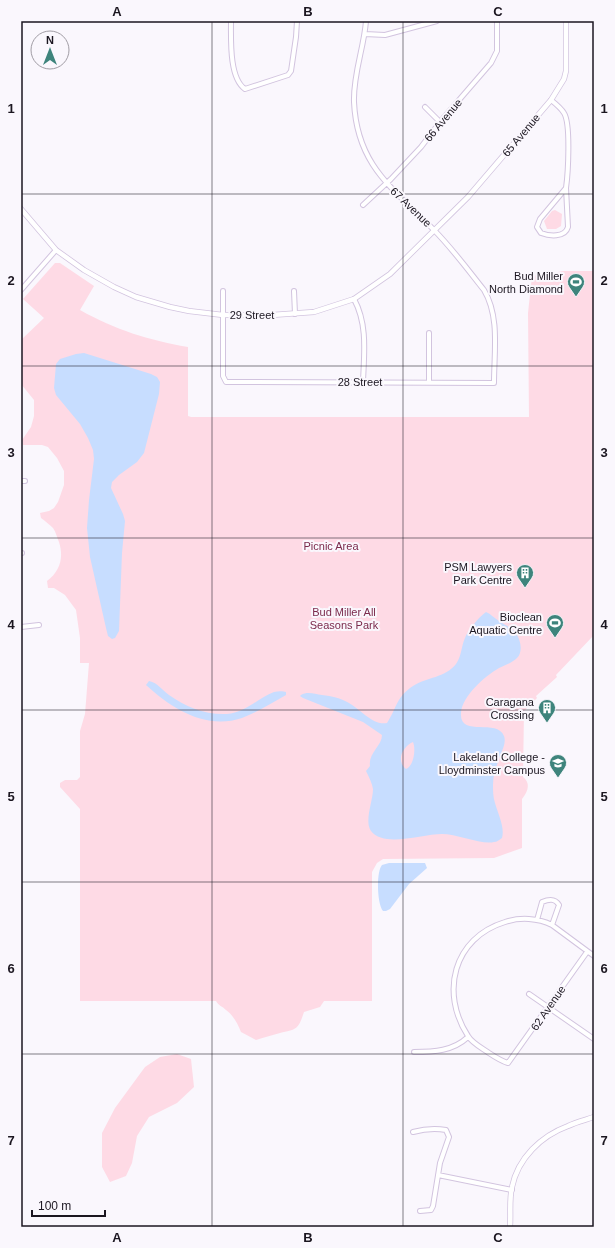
<svg xmlns="http://www.w3.org/2000/svg" width="615" height="1248" font-family="Helvetica,sans-serif">
	<style>
		.green { fill: #fedae5 }
		.water { fill: #c7ddff; fill-rule: evenodd }
		.lines { fill: none; stroke-linecap: round; stroke-linejoin: round }
		.minor-casing { stroke: #d2c4df; stroke-width: 6 }
		.tertiary-casing { stroke: #d2c4df; stroke-width: 6 }
		.minor { stroke: #fff; stroke-width: 4 }
		.tertiary { stroke: #fff; stroke-width: 4.5 }
		.grid { fill: none; stroke: #1b1620; stroke-width: 1; stroke-opacity: 0.55 }
		.labels { text-anchor: middle; stroke-width: 4; stroke-linejoin: round; paint-order: stroke }
		.street-label { font-size: 11px; fill: #1b1620; stroke: #faf7fd }
		.poi-label { font-size: 11px; fill: #1b1620; stroke: #faf7fd; text-anchor: end }
		.park-label { font-size: 11px; fill: #7b2a4c; stroke: #faf7fd }
		.neatline { fill: none; stroke: #1b1620; stroke-width: 1.5 }
		.grid-label { font-size: 13px; text-anchor: middle; font-weight: bold; fill: #1b1620 }
	</style>
	<rect width="100%" height="100%" fill="#faf7fd"/>
	<path class="green" d="M555,210L562,214L561,226L556,229H547L544,221L552,211Z
		M55,263H60L94,286L80,310C116,330 148,340 188,347V416L191,417H529L528,313L532,276L564,271H594V635L556,675L557,677L536,696L537,698L524,711L523,777C531,783 528,792 522,799V848L494,858L383,859L377,863L372,872V1001H324L320,1007L304,1012C298,1030 297,1029 280,1033C272,1035 263,1038 256,1040L241,1032C238,1024 233,1015 226,1010C222,1006 219,1006 216,1001H80V809L60,787V783L65,780H77L80,777V731L85,714L89,663H80V638L76,610L65,595L54,588H48L47,581C60,571 64,558 59,542C57,538 56,532 53,528C49,524 45,521 41,518L40,513L49,511L54,508L58,502L64,485V471L57,458L48,447L42,445H23L22,440L31,427L34,416V400L21,384V340L44,318L23,299Z
		M177,1054L191,1059L194,1087L177,1103L149,1117L137,1136L132,1163L126,1176L110,1182L102,1167V1133L115,1108L145,1067L160,1057Z"/>
	<path class="water" d="M84,353L151,374L157,377L160,382L159,394L144,453L137,462L119,475L112,482L111,488L123,514L125,521L122,553L119,631L115,638L112,639L108,636L106,628L90,557L87,528L89,500L94,459L93,450L88,438L80,424L56,395L54,388L56,364L60,359L76,354Z
		M486,612C491,614 494,618 499,621C503,624 509,626 514,631C520,637 524,651 517,658C512,663 505,665 499,668C485,676 462,696 461,713C459,738 497,718 504,736C507,744 500,754 498,762C495,769 493,777 493,785C493,791 493,797 495,803C498,814 505,827 502,838C499,840 497,842 494,842C482,845 457,834 442,834C422,834 384,848 371,831C364,821 373,801 373,789C372,783 369,777 366,771L370,766C368,753 382,746 382,735L363,722L303,698L300,696L301,695C307,691 315,694 322,695C332,696 340,698 349,703C360,709 373,726 387,723C397,708 396,697 413,686C427,677 445,678 456,664C462,655 461,647 465,638C468,630 479,617 486,612ZM413,742C416,749 414,766 406,769C396,761 402,747 413,742Z
		M149,681C158,683 162,690 169,695C186,707 205,715 227,714C245,713 258,698 274,692C278,691 283,691 286,692V695C272,703 257,712 242,718C206,730 172,709 146,685Z
		M389,863H425L427,868L409,884L390,909L386,911H383C377,904 376,872 382,865Z"/>
	<g class="lines">
		<defs>
			<path id="minor" d="M231,21C231,39 229,78 245,89L288,75L291,71L296,37L297,21
				M365,34L385,35L437,21
				M551,100C556,104 561,108 564,113C571,124 568,174 566,188
				M425,107L440,122
				M566,188L568,227C565,238 549,236 541,233L537,227L540,219Z
				M363,205L391,179L421,147L440,122L491,63L497,51V21
				M21,290L56,250
				M223,291V376L226,382L494,383C494,352 500,317 484,290C468,270 452,248 433,229C393,188 357,166 354,102C353,74 364,48 366,21
				M294,291L295,314
				M354,299C368,325 364,354 363,382
				M429,382V333
				M21,481H25
				M21,553H22
				M21,627L39,625
				M537,920L542,902C549,899 555,898 559,905L552,925
				M587,952L508,1063C501,1061 495,1057 489,1053C482,1048 472,1043 468,1036C440,993 453,938 505,922C520,917 538,918 552,925L594,956
				M529,994L594,1039
				M414,1052C434,1052 453,1051 468,1037
				M413,1132C424,1129 435,1128 446,1130L449,1137L440,1163L433,1206L431,1210L420,1211
				M438,1175L512,1190"/>
			<path id="tertiary" d="M21,209L56,250L84,270L114,287L136,297L170,307L189,311L223,315H272L314,312L354,299L390,274L468,197L551,100L564,79L566,71V21
				M510,1227C511,1214 509,1200 512,1187C518,1158 541,1136 568,1126C576,1122 585,1120 594,1117"/>
		</defs>
		<use href="#minor" class="minor-casing"/>
		<use href="#tertiary" class="tertiary-casing"/>
		<use href="#minor" class="minor"/>
		<use href="#tertiary" class="tertiary"/>
	</g>
	<path class="grid" d="M212,21V1227M403,21V1227M21,194H594M21,366H594M21,538H594M21,710H594M21,882H594M21,1054H594"/>
	<defs>
		<symbol id="stadium-pin" viewBox="-11 -11 22 30"><path d="M0 17L-7.5 6A9.5 9.5 0 1 1 7.5 6Z" fill="#3e847c" stroke="#faf7fd"/><path d="M0-5a6.5 5 0 1 0 0 10a6.5 5 0 1 0 0-10ZM-3.5-1.8h7v3.6h-7Z" fill="#fff"/></symbol>
		<symbol id="building-pin" viewBox="-11 -11 22 30"><path d="M0 17L-7.5 6A9.5 9.5 0 1 1 7.5 6Z" fill="#3e847c" stroke="#faf7fd"/><path d="M-4-6H4V6H1V3H-1V6H-4ZM-2.5-4.3h1.7v1.8h-1.7ZM.8-4.3h1.7v1.8H.8ZM-2.5-1h1.7V.8h-1.7ZM.8-1h1.7V.8H.8Z" fill="#fff"/></symbol>
		<symbol id="university-pin" viewBox="-11 -11 22 30"><path d="M0 17L-7.5 6A9.5 9.5 0 1 1 7.5 6Z" fill="#3e847c" stroke="#faf7fd"/><path d="M0-5L7-2L0 1L-7-2ZM-4 1L0 2.5L4 1V4Q0 6-4 4Z" fill="#fff"/></symbol>
	</defs>
	<g fill-rule="evenodd">
		<use href="#stadium-pin" x="566" y="272" width="20" height="27"/>
		<use href="#building-pin" x="515" y="563" width="20" height="27"/>
		<use href="#stadium-pin" x="545" y="613" width="20" height="27"/>
		<use href="#building-pin" x="537" y="698" width="20" height="27"/>
		<use href="#university-pin" x="548" y="753" width="20" height="27"/>
	</g>
	<g class="labels">
		<g class="street-label">
			<text transform="translate(443 120) rotate(-50)" y="4">66 Avenue</text>
			<text transform="translate(521 135) rotate(-50)" y="4">65 Avenue</text>
			<text transform="translate(411 207) rotate(44)" y="4">67 Avenue</text>
			<text x="252" y="319">29 Street</text>
			<text x="360" y="386">28 Street</text>
			<text transform="translate(548 1008) rotate(-55)" y="4">62 Avenue</text>
		</g>
		<g class="poi-label">
			<text x="563" y="280">Bud Miller<tspan x="563" dy="13">North Diamond</tspan></text>
			<text x="512" y="571">PSM Lawyers<tspan x="512" dy="13">Park Centre</tspan></text>
			<text x="542" y="621">Bioclean<tspan x="542" dy="13">Aquatic Centre</tspan></text>
			<text x="534" y="706">Caragana<tspan x="534" dy="13">Crossing</tspan></text>
			<text x="545" y="761">Lakeland College -<tspan x="545" dy="13">Lloydminster Campus</tspan></text>
		</g>
		<g class="park-label">
			<text x="331" y="550">Picnic Area</text>
			<text x="344" y="616">Bud Miller All<tspan x="344" dy="13">Seasons Park</tspan></text>
		</g>
	</g>
	<rect width="615" height="1248" fill="none" stroke="#faf7fd" stroke-width="44"/>
	<g transform="translate(50 50)"><circle r="19" fill="#faf7fd" stroke="#a19da5"/>
	<path d="M0-3L7 15L0 10L-7 15Z" fill="#3e847c"/>
	<text y="-6" font-size="11" font-weight="bold" text-anchor="middle" fill="#1b1620">N</text>
	</g>
	<path d="M32 1210v6h73v-6" fill="none" stroke="#1b1620" stroke-width="2"/>
	<text x="38" y="1210" font-size="12" fill="#1b1620" stroke="#faf7fd" stroke-width="3" paint-order="stroke">100 m</text>
	<rect x="22" y="22" width="571" height="1204" class="neatline"/>
	<g class="grid-label">
		<text x="117" y="16">A</text>
		<text x="308" y="16">B</text>
		<text x="498" y="16">C</text>
		<text x="11" y="113">1</text>
		<text x="604" y="113">1</text>
		<text x="11" y="285">2</text>
		<text x="604" y="285">2</text>
		<text x="11" y="457">3</text>
		<text x="604" y="457">3</text>
		<text x="11" y="629">4</text>
		<text x="604" y="629">4</text>
		<text x="11" y="801">5</text>
		<text x="604" y="801">5</text>
		<text x="11" y="973">6</text>
		<text x="604" y="973">6</text>
		<text x="11" y="1145">7</text>
		<text x="604" y="1145">7</text>
		<text x="117" y="1242">A</text>
		<text x="308" y="1242">B</text>
		<text x="498" y="1242">C</text>
	</g>
</svg>
